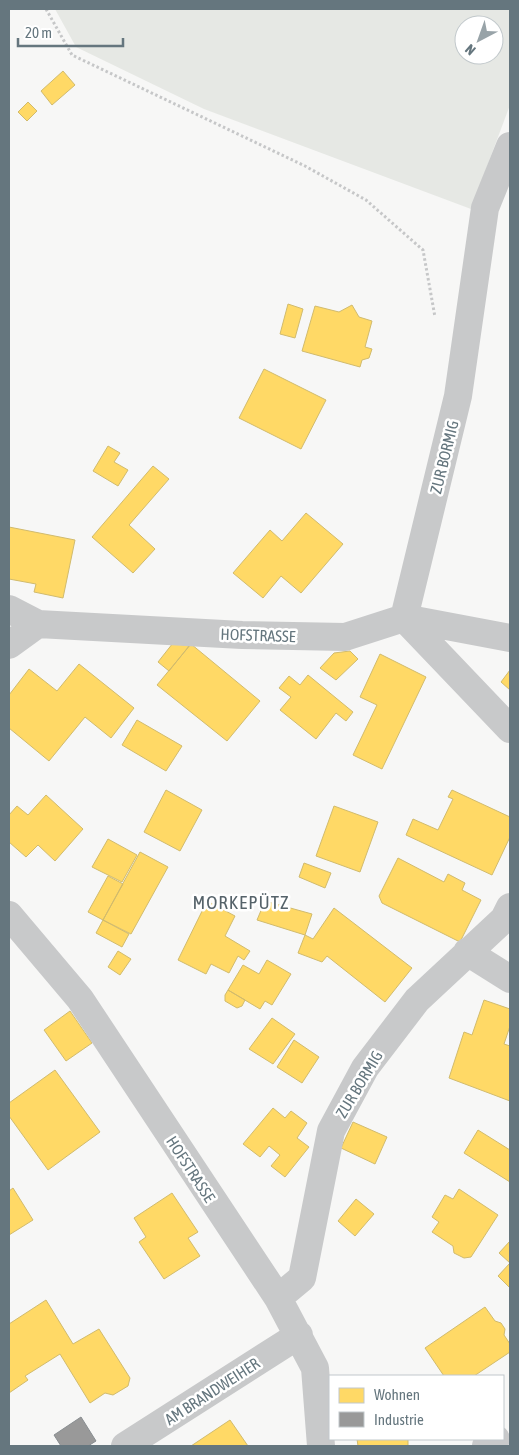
<svg xmlns="http://www.w3.org/2000/svg" width="519" height="1455" font-family="'Asap Condensed',sans-serif">
	<style>
		.green { fill: #e6e8e4; fill-rule: evenodd }
		.homes { fill: #ffd966; stroke: #d1bb6d }
		.industry { fill: #999; stroke: #898e91 }
		.lines { fill: none; stroke-linecap: round; stroke-linejoin: round }
		.path { stroke: #c6c7c8; stroke-width: 3; stroke-dasharray: 2.5 2.5; stroke-linecap: butt }
		.minor { stroke: #c8c9ca; stroke-width: 28 }
		.tertiary { stroke: #c8c9ca; stroke-width: 28 }
		.labels { text-anchor: middle; stroke-width: 5; stroke-linejoin: round; paint-order: stroke }
		.street-label { font-size: 16px; fill: #65767e; stroke: #fff }
		.quarter-label { font-size: 19px; letter-spacing: 1px; fill: #56636a; stroke: #fff }
	</style>
	<rect width="100%" height="100%" fill="#f7f7f6"/>
	<path class="green" d="M55,9H510V105L471,209L204,109L76,47ZM464,25H494V55H464Z"/>
	<path class="homes" d="M63,71L75,85L52,105L41,91Z
		M28,102L37,111L27,121L18,112Z
		M288,304L303,309L295,338L280,334Z
		M352,305L359,317L372,321L365,347L372,349L369,358L362,360L360,367L302,351L315,306L339,312Z
		M264,369L326,400L301,449L239,418Z
		M108,446L120,453L114,462L128,470L118,486L93,471Z
		M153,466L169,479L129,525L155,549L133,573L92,537Z
		M306,513L343,544L301,593L281,576L263,598L233,573L270,530L282,541Z
		M9,527L75,540L63,598L34,592L36,584L9,579Z
		M173,643L189,646L169,671L158,662Z
		M191,644L260,701L227,741L157,685Z
		M350,651L358,659L336,680L320,668L334,653Z
		M380,654L426,677L382,769L353,755L377,705L360,697Z
		M79,664L134,708L111,738L85,717L49,761L9,728V695L29,669L57,691Z
		M510,670V690L501,682Z
		M308,675L353,712L346,721L336,713L316,739L280,710L291,697L279,688L289,676L300,685Z
		M137,720L182,746L166,771L122,745Z
		M166,790L202,810L180,851L144,832Z
		M452,790L510,817V837L492,875L406,835L413,819L438,830L453,799L448,797Z
		M46,795L83,829L55,861L38,845L26,857L9,842V815L17,806L28,815Z
		M334,806L378,822L360,872L316,856Z
		M108,839L137,855L122,882L92,867Z
		M140,852L168,867L131,934L103,920Z
		M398,858L444,882L448,874L465,883L462,890L481,900L460,942L382,903L379,896Z
		M304,863L331,873L325,888L299,877Z
		M108,876L123,884L103,920L88,912Z
		M207,901L235,916L225,936L250,951L244,960L238,956L229,973L211,964L206,974L178,960Z
		M265,901L312,914L305,935L257,920Z
		M334,908L412,968L385,1002L327,956L322,962L298,953L305,935L313,939Z
		M103,920L129,934L122,947L96,933Z
		M118,951L131,959L120,975L108,967Z
		M267,960L291,974L272,1005L265,1001L260,1009L228,990L243,965L259,974Z
		M228,990L245,1000L242,1006L237,1008L225,1001V995Z
		M484,1000L510,1009V1026L504,1044L510,1046V1101L449,1078L464,1032L472,1035Z
		M70,1011L92,1043L66,1061L44,1030Z
		M272,1018L295,1034L273,1064L249,1049Z
		M294,1040L319,1057L302,1083L277,1067Z
		M55,1070L100,1132L48,1170L9,1116V1103Z
		M273,1108L285,1118L291,1111L307,1123L297,1138L309,1147L285,1177L271,1166L280,1155L269,1146L260,1157L243,1144Z
		M353,1122L387,1137L375,1164L341,1148Z
		M478,1130L510,1150V1182L464,1153Z
		M13,1188L33,1220L9,1235V1191Z
		M459,1189L498,1215L471,1257L464,1258L454,1253L453,1246L432,1232L439,1222L432,1217L445,1195L453,1199Z
		M172,1193L198,1232L188,1238L200,1256L164,1279L139,1242L146,1237L134,1218Z
		M356,1199L374,1214L355,1236L338,1221Z
		M510,1241V1288L498,1276L510,1263L499,1253Z
		M46,1300L73,1344L99,1329L130,1378L128,1386L113,1395L105,1393L90,1403L60,1354L25,1376L28,1380L9,1393V1324Z
		M485,1307L495,1321L501,1323L505,1329L504,1335L510,1344V1352L474,1376H444L425,1348Z
		M230,1420L248,1446H191Z
		M357,1439H408V1446H358Z"/>
	<path class="industry" d="M81,1417L96,1441L88,1446H61L54,1435Z"/>
	<g class="lines">
		<path class="path" d="M46,9L72,55L305,166L366,200L423,250L435,317"/>
		<path class="minor" d="M510,146L485,208L458,396L404,618L510,729
			M9,609L38,624
			M9,645L38,624L242,635L345,637L404,618L510,638
			M9,915L80,999L278,1298L315,1368L321,1446
			M467,952L510,979
			M278,1298L302,1278L331,1131L365,1068L417,1000L504,919L510,907
			M125,1446L299,1335"/>
		<path class="tertiary" d="M486,1446L496,1439"/>
	</g>
	<g class="labels">
		<g class="street-label">
			<text transform="translate(444 457) rotate(-76)" y="6">ZUR BORMIG</text>
			<text transform="translate(258 635) rotate(2)" y="6">HOFSTRASSE</text>
			<text transform="translate(359 1084) rotate(-59)" y="6">ZUR BORMIG</text>
			<text transform="translate(191 1169) rotate(57)" y="6">HOFSTRASSE</text>
			<text transform="translate(212 1391) rotate(-33)" y="6">AM BRANDWEIHER</text>
		</g>
		<g class="quarter-label">
			<text x="241" y="909">MORKEPÜTZ</text>
		</g>
	</g>
	<rect width="519" height="1455" fill="none" stroke="#65767e" stroke-width="20"/>
	<rect x="329" y="1375" width="175" height="65" fill="#ffffff" stroke="#c1c8cb"/>
	<rect x="339" y="1388" width="25" height="15" fill="#ffd966" stroke="#c1c8cb"/>
	<text x="374" y="1400" font-size="15" fill="#65767e">Wohnen</text>
	<rect x="339" y="1412" width="25" height="15" fill="#999999" stroke="#c1c8cb"/>
	<text x="374" y="1425" font-size="15" fill="#65767e">Industrie</text>
	<g transform="translate(479 40) rotate(221)"><circle r="24" fill="#ffffff" stroke="#c1c8cb"/>
	<path d="M0-4L9 19L0 12L-9 19Z" fill="#98a3a8"/>
	<text y="-8" font-size="14" font-weight="bold" text-anchor="middle" fill="#65767e">N</text>
	</g>
	<path d="M18 38v8h105v-8" fill="none" stroke="#65767e" stroke-width="2.5"/>
	<text x="25" y="38" font-size="15" fill="#65767e" stroke="#ffffff" stroke-width="4" paint-order="stroke">20 m</text>
</svg>
